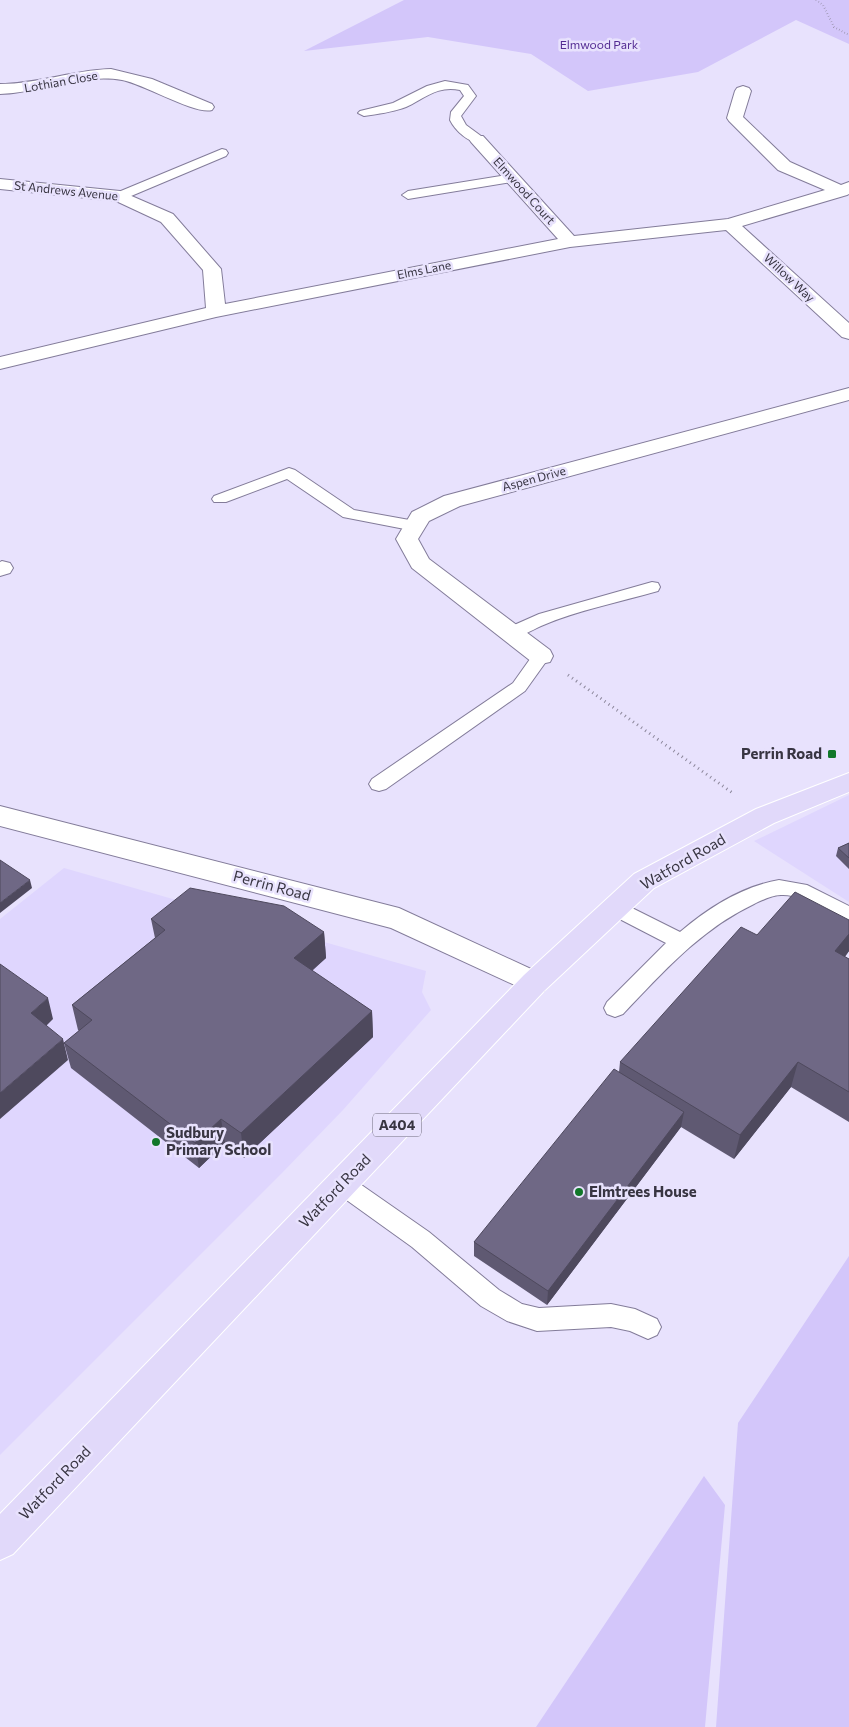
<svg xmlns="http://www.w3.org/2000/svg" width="849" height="1727" font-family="Commissioner,sans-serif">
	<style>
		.built { fill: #dfd6fe }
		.green { fill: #d3c6fa }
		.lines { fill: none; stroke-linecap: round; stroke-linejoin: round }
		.service-casing { stroke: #837c9a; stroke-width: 2 }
		.minor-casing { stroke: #837c9a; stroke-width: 2 }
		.tertiary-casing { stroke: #837c9a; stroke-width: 2 }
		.primary-casing { stroke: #fff; stroke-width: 2 }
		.path-far1 { stroke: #8c879b; stroke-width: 2; stroke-dasharray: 0.5 2.5; stroke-linecap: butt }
		.path { stroke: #8c879b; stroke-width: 3; stroke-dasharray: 1 4; stroke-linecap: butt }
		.service { fill: #fff; fill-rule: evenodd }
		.minor { fill: #fff; fill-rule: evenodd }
		.tertiary { fill: #fff; fill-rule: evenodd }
		.primary { fill: #e1d9fa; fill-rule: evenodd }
		.wall { fill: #5f5972 }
		.shaded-wall { fill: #4e495d }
		.building { fill: #6f6885; stroke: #4e495d }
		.poi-dot { fill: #117729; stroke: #e8e2fd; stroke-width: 2 }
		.labels { text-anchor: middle; stroke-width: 5; stroke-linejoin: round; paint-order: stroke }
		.far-park-label { font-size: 12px; fill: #532b92; stroke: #e8e2fd }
		.far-street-label { font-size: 12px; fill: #383542; stroke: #e8e2fd }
		.shield { fill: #e8e2fd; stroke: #6d697a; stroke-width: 1 }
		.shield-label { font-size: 14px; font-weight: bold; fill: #383542 }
		.poi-label { font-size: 15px; font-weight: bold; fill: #383542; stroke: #e8e2fd; text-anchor: start }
		.street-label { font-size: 15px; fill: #383542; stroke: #e8e2fd }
	</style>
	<rect width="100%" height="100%" fill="#e8e2fd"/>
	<path class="built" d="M849,795V902L754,841Z
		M64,868L426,971L422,992L431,1010L343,1110L281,1174L0,1455V919Z"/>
	<path class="green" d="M404,0H849V44L796,20L698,72L588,91L531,54L428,37L304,51Z
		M849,1256V1727H716L738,1423Z
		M704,1476L725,1505L705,1727H536Z"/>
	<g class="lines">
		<defs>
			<path id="service" d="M445,81L468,85L476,96L461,116L466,125L481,136L483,139L481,142C469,144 455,130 450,120L451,112L464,96L460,90C438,85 425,98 406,107C393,112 378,114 364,116L358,113L360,111L393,103L427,86Z
				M222,149L226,150L228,153L226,156L124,199L120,200L114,196L116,193Z
				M513,174L519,178L517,181L408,199L402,195L408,191Z
				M289,468L295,470L354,510L415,521L421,523L423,526L421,529L415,531L343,517L287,479L226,502H214L212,499L214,496Z
				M652,582L658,583L660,587L658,591C620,602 578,610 541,626C530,631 517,640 505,637L502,633L505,629L539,614Z
				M541,650L547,652L550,656L525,691L386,789L379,791L372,789L369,784L372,779L513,683L535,652Z
				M779,880L807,885L849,906V924C826,917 808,895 783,895C773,894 763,900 754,904C701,929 663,972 623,1014L615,1017L607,1014L604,1008L607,1002L666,943L608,913L605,908L608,903L615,900L622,903L680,932C708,908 743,886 779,880Z
				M342,1174L350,1177L429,1232L499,1290L522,1304L539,1308L611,1304L635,1309L657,1319L661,1327L657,1335L648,1339L630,1331L611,1327L537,1331L507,1321L481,1306L412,1247L334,1191L330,1184L334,1177Z"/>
			<path id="minor" d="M111,69L152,79L212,104L214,107L212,110C195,115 144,84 122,80C81,73 41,93 0,94V84C38,84 73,70 111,69Z
				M743,86L749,88L751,91L743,117L790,162L841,185L849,182V194L847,195L742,226L849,323V339L842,337L726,230L570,247L216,317L0,369V357L206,308L203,270L161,222L116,201L0,189V179L120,191L173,214L221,269L225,304L558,239L471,142L469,139L471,136H483L574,236L728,219L825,190L778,170L729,121L727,118L735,91L737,88Z
				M849,388V400L460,506L429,521L418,539L429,559L550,650L553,656L550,662L541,664L532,662L412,568L396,539L412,512L444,496Z
				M2,561L10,563L13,568L10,573L0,576V562Z"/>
			<path id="tertiary" d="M0,806L399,908L544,975L549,983L544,991L534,994L391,928L0,826Z"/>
			<path id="primary" d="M849,773V792L774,823L654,888L544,991L13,1554L0,1560V1514L524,975L634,874L756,809Z"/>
		</defs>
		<use href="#service" class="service-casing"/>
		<use href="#minor" class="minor-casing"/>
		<use href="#tertiary" class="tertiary-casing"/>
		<use href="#primary" class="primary-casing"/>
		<path class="path-far1" d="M816,0L823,5L834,27L849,35"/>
		<path class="path" d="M568,675L734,794"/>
		<use href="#service" class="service"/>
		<use href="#minor" class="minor"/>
		<use href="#tertiary" class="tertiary"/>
		<use href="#primary" class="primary"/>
	</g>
	<path class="wall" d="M849,843V869L836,856L838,848Z
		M151,919L324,932L326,958L312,971L372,1011L373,1037L244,1158L225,1143L199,1168L71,1068L64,1043L79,1031L78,1030L72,1005L155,938Z
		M849,920V951L845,957L849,959V1122L791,1087L734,1159L681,1127L547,1305L474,1256V1242L619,1072L620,1062L757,935Z"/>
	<path class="shaded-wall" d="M30,880L32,888L0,913V903Z
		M324,932L326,958L296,984L294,958Z
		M849,934V951L828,977L835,951Z
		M48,998L53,1019L37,1035L31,1013Z
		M372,1011L373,1037L244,1158L241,1133Z
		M63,1039L68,1060L0,1119V1093Z
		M798,1062L791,1087L734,1159L740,1135Z
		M684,1112L681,1127L547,1305L548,1291Z
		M221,1119L225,1143L199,1168L195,1143Z"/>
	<path class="building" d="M849,843V858L838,848Z
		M0,860L30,880L0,903Z
		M190,888L284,906L324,932L294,958L372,1011L241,1133L221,1119L195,1143L64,1043L92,1020L72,1005L165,930L151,919Z
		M795,892L849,920V934L835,951L849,959V1092L798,1062L740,1135L620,1062L741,927L757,935Z
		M0,964L48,998L31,1013L63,1039L0,1093Z
		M614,1069L684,1112L548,1291L474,1242Z"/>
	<g class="poi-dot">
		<rect x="827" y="749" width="10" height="10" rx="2.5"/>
		<circle cx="156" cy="1142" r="5"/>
		<circle cx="579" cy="1192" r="5"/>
	</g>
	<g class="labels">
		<g class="far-park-label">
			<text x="599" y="49">Elmwood Park</text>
		</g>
		<g class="far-street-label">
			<text transform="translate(61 82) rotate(-10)" y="4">Lothian Close</text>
			<text transform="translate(66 191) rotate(6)" y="4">St Andrews Avenue</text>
			<text transform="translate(524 191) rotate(48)" y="4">Elmwood Court</text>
			<text transform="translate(424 270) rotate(-11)" y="4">Elms Lane</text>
			<text transform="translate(789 278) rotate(43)" y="4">Willow Way</text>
			<text transform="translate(534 479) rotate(-15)" y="4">Aspen Drive</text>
		</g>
		<rect class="shield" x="373" y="1113.5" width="48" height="23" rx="4"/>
		<g class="shield-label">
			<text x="397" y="1130">A404</text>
		</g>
		<g class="poi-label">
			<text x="822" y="759" text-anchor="end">Perrin Road</text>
			<text x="166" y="1138">Sudbury<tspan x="166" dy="17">Primary School</tspan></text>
			<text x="589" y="1197">Elmtrees House</text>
		</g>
		<g class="street-label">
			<text transform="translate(683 862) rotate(-30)" y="5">Watford Road</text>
			<text transform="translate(272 886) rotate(15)" y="5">Perrin Road</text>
			<text transform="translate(335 1191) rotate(-46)" y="5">Watford Road</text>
			<text transform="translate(55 1483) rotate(-46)" y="5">Watford Road</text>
		</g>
	</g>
</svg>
